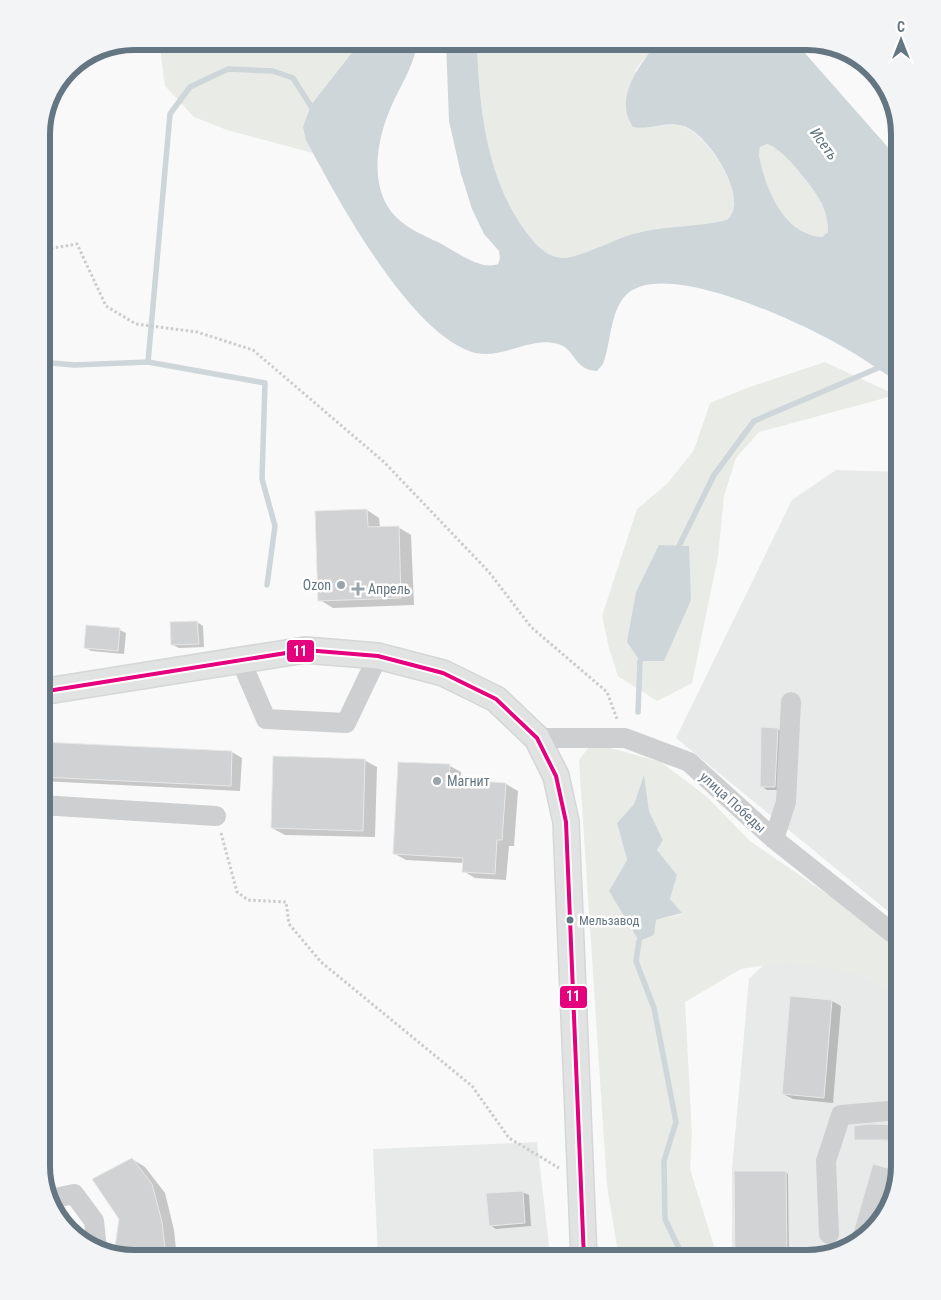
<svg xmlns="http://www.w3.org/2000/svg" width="941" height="1300" font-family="'Roboto Condensed',sans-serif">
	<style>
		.built { fill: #e8e9e9 }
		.green { fill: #e8ebe6; fill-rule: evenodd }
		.water { fill: #ced6d9; fill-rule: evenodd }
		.shadow { fill: #0003 }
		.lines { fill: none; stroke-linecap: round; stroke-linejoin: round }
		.stream { stroke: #ced6d9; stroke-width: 5.5 }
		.building { fill: #d0d2d3; stroke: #e8e8e8 }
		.major-casing { stroke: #d5d6d7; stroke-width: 28 }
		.path { stroke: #cbcccd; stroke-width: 3; stroke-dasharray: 2.5 2.5; stroke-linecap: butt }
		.minor { stroke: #cecfd0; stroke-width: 20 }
		.major { stroke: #e1e2e2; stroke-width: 25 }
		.bus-1-casing { stroke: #fff; stroke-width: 8 }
		.bus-1 { stroke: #e5007d; stroke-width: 4 }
		.poi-dot { fill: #99a4ac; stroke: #fff; stroke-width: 2 }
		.bus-dot { fill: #657683; stroke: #fff; stroke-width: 2 }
		.labels { text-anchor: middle; stroke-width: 5; stroke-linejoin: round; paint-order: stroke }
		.bus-label { font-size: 13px; fill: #657683; stroke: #fff; text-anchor: start }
		.poi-label { font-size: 14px; fill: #657683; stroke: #fff; text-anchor: start }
		.street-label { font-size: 14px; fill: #657683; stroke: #fff }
		.water-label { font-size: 15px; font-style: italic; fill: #60757c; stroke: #fff }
		.rim { fill: none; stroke: #657683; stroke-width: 6 }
		.line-badge { stroke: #fff; stroke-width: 2 }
		.badge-label { font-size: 14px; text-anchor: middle; font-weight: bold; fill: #fff }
	</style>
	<rect width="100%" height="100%" fill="#f9f9f9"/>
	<path class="built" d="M836,470L900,472V921L676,738L792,500Z
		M827,901L900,975V1166L887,1213L854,1246L807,1259H732V1169L749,979Z
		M537,1142L550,1254L506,1259H378L373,1149Z"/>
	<path class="green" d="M159,41H361L311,105C303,121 305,136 313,153L227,130L194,117L165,86Z
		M477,41H658L636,69L633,127C652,131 663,120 684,127C707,134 752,200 727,220C719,226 657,229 641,232C621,236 578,259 562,258C546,258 535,244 526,233C486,179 479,107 477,41Z
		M767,144C783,148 815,188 822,204C826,213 828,222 828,232L822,237C783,235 765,188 759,154L760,147Z
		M825,362L896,395L759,432L736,458L724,496L718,556L692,683L657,701L618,676L609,648L602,616L637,509L667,484L694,450L710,403L747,388Z
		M592,743L661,762L706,796L750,841L885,934L900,960V982L885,991L860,974L787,962L741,969L685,1002L692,1134L690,1169L718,1259H619L607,1186L579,760ZM644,776L649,811L663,840L657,850L677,875L670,899L682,914L656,920L609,891L627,860L617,823L634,804Z"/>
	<path class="water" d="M361,41H418C413,69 399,87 389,112C376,143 369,190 396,217C407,228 424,236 438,242C454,250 480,271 498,264L500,258L499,251L484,234L472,209L461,174L449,121L446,41H477C479,107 486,178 526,232C535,244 546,257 562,258C576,259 616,239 633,234C664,225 696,228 727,220C729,218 732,214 733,211C741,187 708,136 686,127C667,119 651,131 633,127C613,98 640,65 658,41H799L804,52L900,161V384C879,369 858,355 836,343C798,322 661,256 625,296C610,313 611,343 603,364L597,371C573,370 576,349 558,344C529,335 499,363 469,351C406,327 337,198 306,140L303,127L311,105ZM767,144C783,148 815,189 822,204C826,213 828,222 828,232L822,237C783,235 765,187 759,155L760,147Z
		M659,545L689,546L691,600L664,661H640L627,642L636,592Z
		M644,775L649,811L663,840L657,850L677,875L670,899L682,913L656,920L654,935L639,941L609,891L627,860L617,823L634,804Z"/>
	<path class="shadow" d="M367,510L379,518L380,528L398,527L411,535L414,605L333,608L320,600Z
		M197,622L203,626L204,647L179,648L173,645Z
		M41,626L53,630L52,649H41Z
		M120,630L126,633L124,654L91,651L85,647Z
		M777,729L784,732L781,790H767L761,786Z
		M41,743L232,752L242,758L240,791L41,781Z
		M897,754H900V782L899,781Z
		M364,760L377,767L375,837L285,835L272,828Z
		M450,766L461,772V781L506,784L518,791L514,846H509L506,880L475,878L463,871L464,863L406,860L395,854Z
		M832,1001L841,1006L833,1103L793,1099L783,1094Z
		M900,1127V1141L855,1139Z
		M132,1159L145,1167L165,1193L174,1230L177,1259H128L116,1255L120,1219Z
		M786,1172L788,1174L789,1259H737Z
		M522,1192L529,1195L531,1226L496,1229L490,1225Z"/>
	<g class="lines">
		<path class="stream" d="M41,362L74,365L148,362
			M679,546L714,475L754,421L885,365
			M267,585L275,526L262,479L265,383L148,362L170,114L190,87L228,69L273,71L293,78L314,111
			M638,712L640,661
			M639,941L636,961L654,1008L676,1122L664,1161L665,1219L684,1259"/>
	</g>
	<path class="building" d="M367,509L368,527L399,526L401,598L318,601L315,511Z
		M197,621L199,644L171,645L170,622Z
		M86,625L120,628L118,651L84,648Z
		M761,727L778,728L775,787H760Z
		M41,742L232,751L231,786L41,777Z
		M273,756L365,759L363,831L271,828Z
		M398,762L450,764L449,779L506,783L502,840H497L495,874L462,872L463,858L393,854Z
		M790,996L832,1000L824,1098L782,1094Z
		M869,1124L900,1125V1140H854V1126Z
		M132,1158L152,1184L162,1222L165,1248L164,1259H128L114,1254L119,1219L92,1179Z
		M873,1164L898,1171L887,1213L854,1246L849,1247Z
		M734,1171H786L787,1259H735Z
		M523,1191L525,1223L489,1226L486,1193Z"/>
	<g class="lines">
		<defs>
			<path id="major" d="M41,692L305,650L378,656L443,673L496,699L537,738L556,776L566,822L584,1259"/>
		</defs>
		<use href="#major" class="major-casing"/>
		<path class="path" d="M41,250L77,244L106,306L136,324L197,332L253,350L384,462L489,572L531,627L607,692L617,719
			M221,833L237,892L248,900L286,902L289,924L321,962L472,1086L509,1138L559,1168"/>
		<path class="minor" d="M241,661L266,719L346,723L378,656
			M537,738H625L689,762L774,839L900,939
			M41,805L216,816
			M774,839L786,802L791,702
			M50,1199L74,1194L94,1221L97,1249
			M829,1234L826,1161L841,1115L900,1110"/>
		<use href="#major" class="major"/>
		<defs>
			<path id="bus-1" d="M41,692L305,650L378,656L443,673L496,699L537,738L556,776L566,822L584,1259"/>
		</defs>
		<use href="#bus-1" class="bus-1-casing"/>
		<use href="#bus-1" class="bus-1"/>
	</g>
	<g class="poi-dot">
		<circle cx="341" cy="585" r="5"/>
		<path d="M355.5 581.5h5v5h5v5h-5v5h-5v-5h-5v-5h5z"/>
		<circle cx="437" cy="781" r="5"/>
	</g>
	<circle class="bus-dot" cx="570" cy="920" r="4.5"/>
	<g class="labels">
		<g class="bus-label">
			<text x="579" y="925">Мельзавод</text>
		</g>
		<g class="poi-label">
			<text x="331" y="590" text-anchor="end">Ozon</text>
			<text x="368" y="594">Апрель</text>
			<text x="447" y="786">Магнит</text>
		</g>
		<g class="street-label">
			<text transform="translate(733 802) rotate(42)" y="5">улица Победы</text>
		</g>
		<g class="water-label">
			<text transform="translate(824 144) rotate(54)" y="5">Исеть</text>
		</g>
	</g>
	<path d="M0 0H941V1300H0ZM134 50H807A84 84 0 0 1 891 134V1166A84 84 0 0 1 807 1250H134A84 84 0 0 1 50 1166V134A84 84 0 0 1 134 50Z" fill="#f3f4f5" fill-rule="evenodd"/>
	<path class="rim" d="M134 50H807A84 84 0 0 1 891 134V1166A84 84 0 0 1 807 1250H134A84 84 0 0 1 50 1166V134A84 84 0 0 1 134 50Z"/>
	<g class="line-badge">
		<rect x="286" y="639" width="29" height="24" rx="5" fill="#e5007d"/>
		<rect x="559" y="985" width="29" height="24" rx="5" fill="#e5007d"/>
	</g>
	<g class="badge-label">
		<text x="300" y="656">11</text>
		<text x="573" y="1001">11</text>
	</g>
	<g transform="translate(901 40)" stroke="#ffffff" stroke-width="4" paint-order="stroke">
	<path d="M0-4L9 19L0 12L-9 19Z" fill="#657683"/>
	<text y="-8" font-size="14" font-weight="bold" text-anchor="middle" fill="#657683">С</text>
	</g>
</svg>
